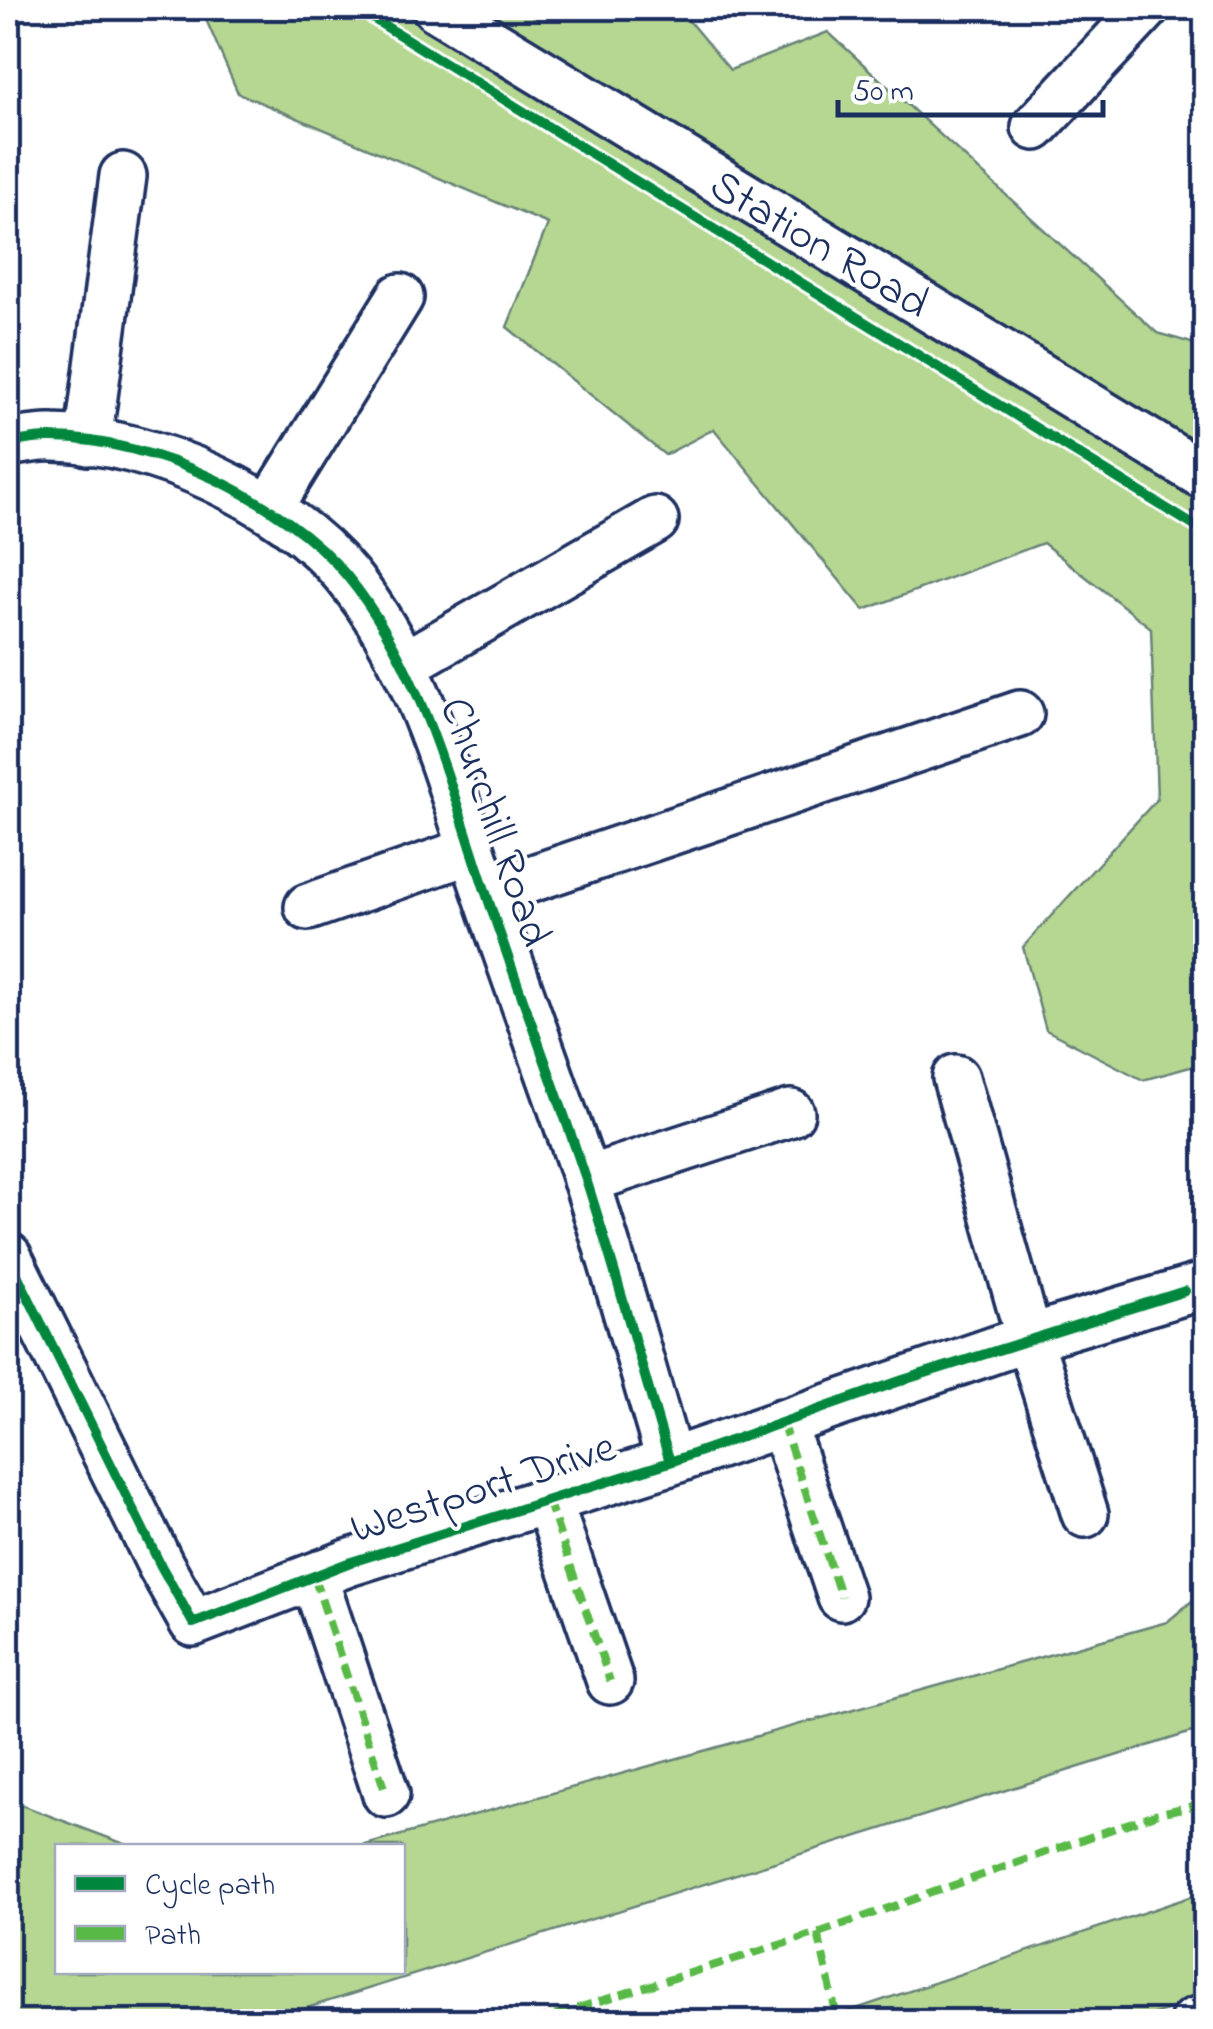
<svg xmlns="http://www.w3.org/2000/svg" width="1213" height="2029" font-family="'Indie Flower',sans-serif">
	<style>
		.green { fill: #b5d791; stroke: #688378; stroke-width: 2.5 }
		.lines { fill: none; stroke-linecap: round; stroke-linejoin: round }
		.minor-casing { stroke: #1b2f5e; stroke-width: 52 }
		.minor { stroke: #fff; stroke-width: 45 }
		.quiet { stroke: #58b947; stroke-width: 8; stroke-dasharray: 15 8; stroke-linecap: butt }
		.cycleway-casing { stroke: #fff; stroke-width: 16 }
		.cycleway { stroke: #00873e; stroke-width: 10 }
		.labels { text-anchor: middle; stroke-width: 8; stroke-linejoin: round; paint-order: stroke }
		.street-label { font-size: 45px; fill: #1b2f5e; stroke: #fff }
	</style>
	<rect width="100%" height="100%" fill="#fff"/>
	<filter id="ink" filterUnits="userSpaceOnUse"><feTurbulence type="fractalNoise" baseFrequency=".01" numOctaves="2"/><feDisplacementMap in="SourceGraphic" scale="20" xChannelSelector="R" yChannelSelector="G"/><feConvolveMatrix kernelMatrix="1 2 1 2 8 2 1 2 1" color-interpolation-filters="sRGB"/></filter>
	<g filter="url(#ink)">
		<path class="green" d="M201,8H678L730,70L828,32L1157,333L1205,347V1063L1143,1080L1046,1030L1023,947L1157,799L1151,628L1043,543L864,610L714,429L665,455L507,327L548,224L238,93Z
			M1205,1590V1728L265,2021H8V1800L130,1846H58V1972H402V1846H362L1167,1622Z
			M1205,1892V1997L1133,2021L817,2022Z"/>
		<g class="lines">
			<defs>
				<path id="minor" d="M436,8L1206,477
					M1035,127L1146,8
					M88,442L123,176
					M8,443C22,441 38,437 53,438C152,439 284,499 347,576C421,666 449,784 486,893C518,989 554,1083 586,1179C616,1272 642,1368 670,1462
					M269,509L400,297
					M405,664L655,520
					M486,894L1020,714
					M308,907L472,850
					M956,1078L1029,1338L1085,1514
					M586,1180L791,1113
					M8,1256L161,1566L193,1623L348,1563L670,1462L1029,1338L1206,1285
					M782,1422L841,1597
					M548,1500L610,1681
					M314,1577L386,1794
					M1193,2022L1206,2017"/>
			</defs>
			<use href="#minor" class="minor-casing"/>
			<use href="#minor" class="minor"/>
			<path class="quiet" d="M782,1422L841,1597
				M548,1500L610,1681
				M314,1577L386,1794
				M818,1933L838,2022
				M533,2022L818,1933L1155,1814L1206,1803"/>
			<defs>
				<path id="cycleway" d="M356,8L1206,533
					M8,443C22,441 38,437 53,438C152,439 284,499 347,576C421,666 449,784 486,893C518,989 554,1083 586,1179C616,1272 642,1368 670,1462
					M8,1256L161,1566L193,1623L348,1563L670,1462L903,1380L1185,1291"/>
			</defs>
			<use href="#cycleway" class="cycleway-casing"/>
			<use href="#cycleway" class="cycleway"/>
		</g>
	</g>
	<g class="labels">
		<g class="street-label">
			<text transform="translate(821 242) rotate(31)" y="16">Station Road</text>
			<text transform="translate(498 821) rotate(71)" y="16">Churchill Road</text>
			<text transform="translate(482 1485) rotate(-18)" y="16">Westport Drive</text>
		</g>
	</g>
	<rect width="1213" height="2029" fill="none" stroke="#fff" stroke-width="40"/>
	<rect x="20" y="20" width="1173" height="1989" fill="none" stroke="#1b2f5e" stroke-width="4" filter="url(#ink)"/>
	<rect x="55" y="1844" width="350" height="130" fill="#ffffff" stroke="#a4acbf" stroke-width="2.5"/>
	<rect x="75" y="1876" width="50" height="15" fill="#00873e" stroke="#a4acbf" stroke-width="2.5"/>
	<text x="145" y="1894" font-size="30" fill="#1b2f5e">Cycle path</text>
	<rect x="75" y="1926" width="50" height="15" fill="#58b947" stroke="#a4acbf" stroke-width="2.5"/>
	<text x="145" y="1944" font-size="30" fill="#1b2f5e">Path</text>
	<path d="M838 100v15h265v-15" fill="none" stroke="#1b2f5e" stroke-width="5"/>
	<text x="853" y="100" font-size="30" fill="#1b2f5e" stroke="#ffffff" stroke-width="8" paint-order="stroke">50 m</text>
</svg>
